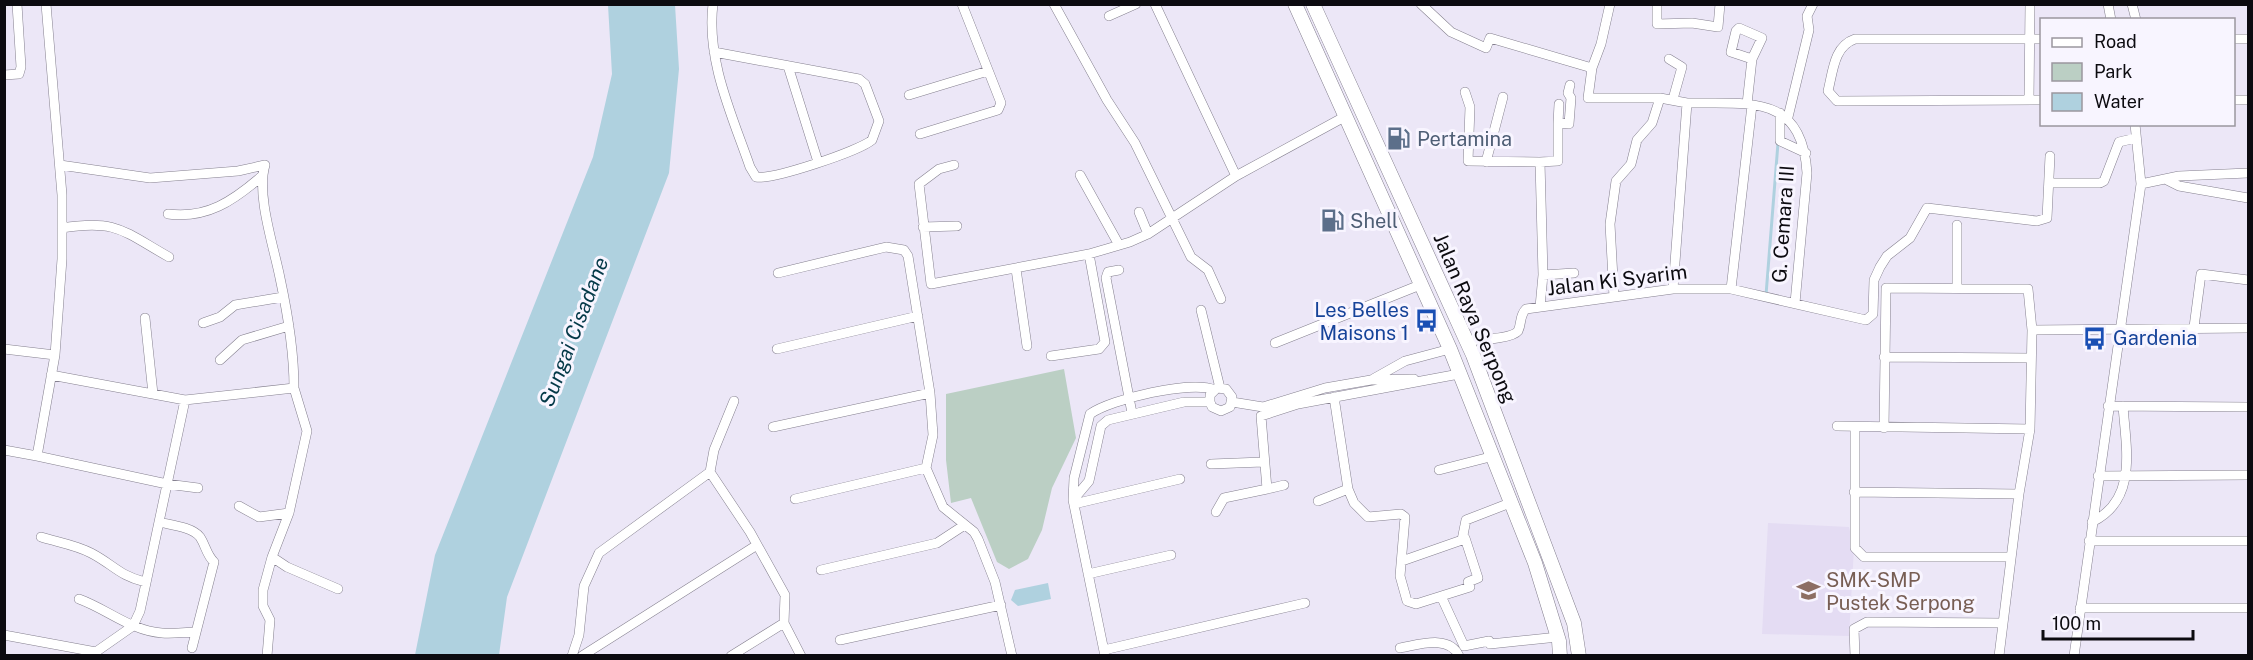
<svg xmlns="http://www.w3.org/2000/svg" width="2253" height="660" font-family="'Public Sans',sans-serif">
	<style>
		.built { fill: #e4dcf3 }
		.green { fill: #bbcfc4 }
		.water { fill: #afd1df }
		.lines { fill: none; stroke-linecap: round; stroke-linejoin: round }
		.stream { stroke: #afd1df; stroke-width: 3 }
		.street-casing { stroke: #85808f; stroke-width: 10 }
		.primary-casing { stroke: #85808f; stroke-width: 15 }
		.street { stroke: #fff; stroke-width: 9 }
		.primary { stroke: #fff; stroke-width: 14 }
		.labels { text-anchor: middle; stroke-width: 6; stroke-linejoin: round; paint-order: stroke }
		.service-label { font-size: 20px; fill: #4e5e75; stroke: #f8f5ff; text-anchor: start }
		.street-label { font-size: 20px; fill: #0c0b10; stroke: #f8f5ff }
		.transit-label { font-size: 20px; fill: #164399; stroke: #f8f5ff; text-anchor: end }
		.education-label { font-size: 20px; fill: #785e54; stroke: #f8f5ff; text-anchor: start }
		.water-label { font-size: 21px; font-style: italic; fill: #043948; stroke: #f8f5ff }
	</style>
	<rect width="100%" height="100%" fill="#ece7f7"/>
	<path class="built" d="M1768,523L1849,527L1854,548L1849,636L1762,634Z"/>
	<path class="green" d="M1064,369L1076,438L1052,488L1042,530L1028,559L1009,569L997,562L971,498L951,503L946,460V394Z"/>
	<path class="water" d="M608,5H675L679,69L669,173L507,597L499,655H415L435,555L593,157L612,74Z
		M1048,583L1051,599L1018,606L1011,600L1015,590Z"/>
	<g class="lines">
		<path class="stream" d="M1766,295L1778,143"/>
		<defs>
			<path id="street" d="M713,4C706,60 732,115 750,167L756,177C773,180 859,151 872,140L879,121L865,84L859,79L714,52
				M1054,4L1107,100L1135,143L1191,257L1208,270L1221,299
				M1155,4L1236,176
				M1421,4L1451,32L1486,48L1490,38L1592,68L1588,98H1660L1687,103
				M1657,4V24L1692,23L1718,27L1720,4
				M2108,4L2111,20
				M2132,4L2136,20
				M1109,16L1136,4
				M2042,39H1855C1834,46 1833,71 1828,91L1837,101L2042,100
				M2234,39H2248
				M1669,59L1682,67L1673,99
				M788,66L818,162
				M1592,68L1601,44L1610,4
				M4,75L19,74L21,67L17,4
				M1465,92L1470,107L1468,161L1540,162L1543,275L1540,307
				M909,95L988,71
				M2029,100L2030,4
				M2234,100H2248
				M1559,104L1558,123L1569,124L1571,98L1568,93L1570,85
				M1747,104L1752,59L1731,52L1736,31L1739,28L1762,38L1752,59
				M1780,113V141L1806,153
				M1788,117L1809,30L1807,16L1813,4
				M920,134L998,110L1001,103L962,4
				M1486,162L1503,97
				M1540,162L1558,161V123
				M60,165L150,178L238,171L265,165C256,195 274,247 280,278C288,315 294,351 294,388
				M954,165L939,169L919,184L931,284L1089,254L1130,242L1148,234L1236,176L1346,116
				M1080,175L1119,245
				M2167,180L2179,186L2248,198
				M2050,183H2100L2104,181L2119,142L2136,138
				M2141,184L2179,176L2248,173
				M1139,212L1148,234
				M168,214C207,219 233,201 262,176
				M923,227L957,226
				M62,228C116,219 123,231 169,257
				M1016,269L1027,346
				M1119,270L1108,272L1106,278L1132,413
				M778,273L886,247L904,250L908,256L930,393L933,435L926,468L943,507L974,532L978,539L995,582L1012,656
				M1543,275L1574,273
				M1957,287V225
				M1673,289L1687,103C1749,104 1802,93 1807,173L1795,303
				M1731,289L1752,105
				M1614,297L1610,224L1616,181L1631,164L1637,140L1652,123L1660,98
				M1201,310L1220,388
				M145,318L153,394
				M203,323L220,317L235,305L283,297
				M2194,327L2201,274L2248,280
				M2032,330L2248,328
				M1467,341C1477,340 1512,339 1518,331C1522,323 1519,316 1526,309L1673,289H1731L1866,320L1873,314L1874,280L1880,267L1887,256L1910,238L1927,208L2037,221L2047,218L2050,156
				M1275,343L1420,285
				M4,349L55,355
				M777,349L918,316
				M1051,356L1099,349L1105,342L1089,254
				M1884,357L2031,358
				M220,360L242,340L289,326
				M51,375L185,400L294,388L307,431L289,513L272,557L263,590V606L270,620L267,656
				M1373,379L1405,361L1450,349
				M1334,397L1348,489L1354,503L1368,517L1401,514L1405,517L1400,576L1407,601L1416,604L1470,587L1468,582L1478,578L1465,538
				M1232,402L1263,407L1325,388L1371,380L1414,379
				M2108,406L2248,407
				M1837,426L2030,429
				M773,427L930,393
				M1855,428V548L1864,557H2011
				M1884,428L1886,288L2028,289L2032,330L2030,429L2019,494L1999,656
				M4,450L37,456L55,355L62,259V195L46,4
				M37,456L167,484L198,488
				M1211,464L1263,462
				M1439,470L1490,457
				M710,472L714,450L734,401
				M2098,476L2248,475
				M1267,489L1284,485
				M1854,492L2019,494
				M795,499L926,468
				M1073,500L1089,481L1101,426L1108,420L1184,402H1210L1212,407L1221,411L1230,407L1232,397L1226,389L1217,388L1210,395V402
				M1318,501L1348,489
				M1074,504L1180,479
				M239,506L259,517L289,513
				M1216,512L1224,498L1267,489L1261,416L1298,404L1459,374
				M159,522C171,525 192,527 200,537C206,546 206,554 214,562L192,648
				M2092,522C2138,500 2126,448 2123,406
				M41,537C57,542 76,545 91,553C114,565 118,575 145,582
				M2089,541H2248
				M272,557L287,567L338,589
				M1402,561L1462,540L1466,520L1510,503
				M821,570L937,543L963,526
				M1088,574L1171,555
				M1441,596L1464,646L1489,641L1490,644L1558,637
				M79,599C107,609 131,631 162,633C173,634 185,632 196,632
				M2080,608H2248
				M4,635L96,652
				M840,640L1001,605
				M1400,648C1418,645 1449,634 1459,656
				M1104,650L1305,603
				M90,656L133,626L140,611L185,400
				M572,656L579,635L584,586L599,553L710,472L750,532L785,595L784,623L801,656
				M582,656L757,545
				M731,656L784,623
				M1105,656L1073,500L1074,478L1090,414C1111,399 1191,380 1215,390
				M1855,656L1854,629L1867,622L2003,623
				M2074,656L2141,184L2135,124"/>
			<path id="primary" d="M1295,4L1450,349L1535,563L1559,641L1560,656
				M1313,4L1473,355L1574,623L1579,656"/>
		</defs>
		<use href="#street" class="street-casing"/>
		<use href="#primary" class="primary-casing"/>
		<use href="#street" class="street"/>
		<use href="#primary" class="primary"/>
	</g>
	<defs>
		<symbol id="fuel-bare" viewBox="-9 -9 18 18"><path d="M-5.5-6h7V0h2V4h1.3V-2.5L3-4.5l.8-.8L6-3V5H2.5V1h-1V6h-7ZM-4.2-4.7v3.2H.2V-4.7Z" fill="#5c6f8a" stroke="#f8f5ff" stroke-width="2.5" paint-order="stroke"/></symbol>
		<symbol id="bus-bare" viewBox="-9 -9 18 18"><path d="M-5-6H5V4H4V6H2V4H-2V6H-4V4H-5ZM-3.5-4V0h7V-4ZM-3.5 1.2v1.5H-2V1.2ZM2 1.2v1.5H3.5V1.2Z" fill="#1a4fb4" stroke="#f8f5ff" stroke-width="2.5" paint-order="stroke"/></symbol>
		<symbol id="school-bare" viewBox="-9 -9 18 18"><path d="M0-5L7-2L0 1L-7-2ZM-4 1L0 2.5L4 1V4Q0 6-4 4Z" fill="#8d6e63" stroke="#f8f5ff" stroke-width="2.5" paint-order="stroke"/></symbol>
	</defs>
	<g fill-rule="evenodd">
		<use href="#fuel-bare" x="1382" y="122" width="33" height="33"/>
		<use href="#fuel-bare" x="1316" y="204" width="33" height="33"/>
		<use href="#bus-bare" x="1410" y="304" width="33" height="33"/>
		<use href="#bus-bare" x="2078" y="322" width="33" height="33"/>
		<use href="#school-bare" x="1792" y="574" width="33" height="33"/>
	</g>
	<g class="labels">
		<g class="service-label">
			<text x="1417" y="146">Pertamina</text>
			<text x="1350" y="228">Shell</text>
		</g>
		<g class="street-label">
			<text transform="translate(1783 224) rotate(-86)" y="7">G. Cemara III</text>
			<text transform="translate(1617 280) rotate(-7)" y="7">Jalan Ki Syarim</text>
			<text transform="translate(1475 318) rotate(67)" y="7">Jalan Raya Serpong</text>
		</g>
		<g class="transit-label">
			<text x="1409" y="317">Les Belles<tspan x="1409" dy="23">Maisons 1</tspan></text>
			<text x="2113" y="345" text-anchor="start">Gardenia</text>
		</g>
		<g class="education-label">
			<text x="1826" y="587">SMK-SMP<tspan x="1826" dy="23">Pustek Serpong</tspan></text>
		</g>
		<g class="water-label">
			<text transform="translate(574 332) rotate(-69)" y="7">Sungai Cisadane</text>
		</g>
	</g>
	<rect width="2253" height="660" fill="none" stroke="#0c0b10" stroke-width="12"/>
	<rect x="2040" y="18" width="195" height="108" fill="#f8f5ff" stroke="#9a979f" stroke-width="1.5"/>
	<rect x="2052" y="38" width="30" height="9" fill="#ffffff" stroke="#9a979f" stroke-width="1.5"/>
	<text x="2094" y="48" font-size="18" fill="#0c0b10">Road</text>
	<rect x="2052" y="63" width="30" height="18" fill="#bbcfc4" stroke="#9a979f" stroke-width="1.5"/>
	<text x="2094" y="78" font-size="18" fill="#0c0b10">Park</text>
	<rect x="2052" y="93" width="30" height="18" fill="#afd1df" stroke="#9a979f" stroke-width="1.5"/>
	<text x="2094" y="108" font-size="18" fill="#0c0b10">Water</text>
	<path d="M2043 630v9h150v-9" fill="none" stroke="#0c0b10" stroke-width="3"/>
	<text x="2052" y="630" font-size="18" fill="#0c0b10" stroke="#f8f5ff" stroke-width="4.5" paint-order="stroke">100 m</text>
</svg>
